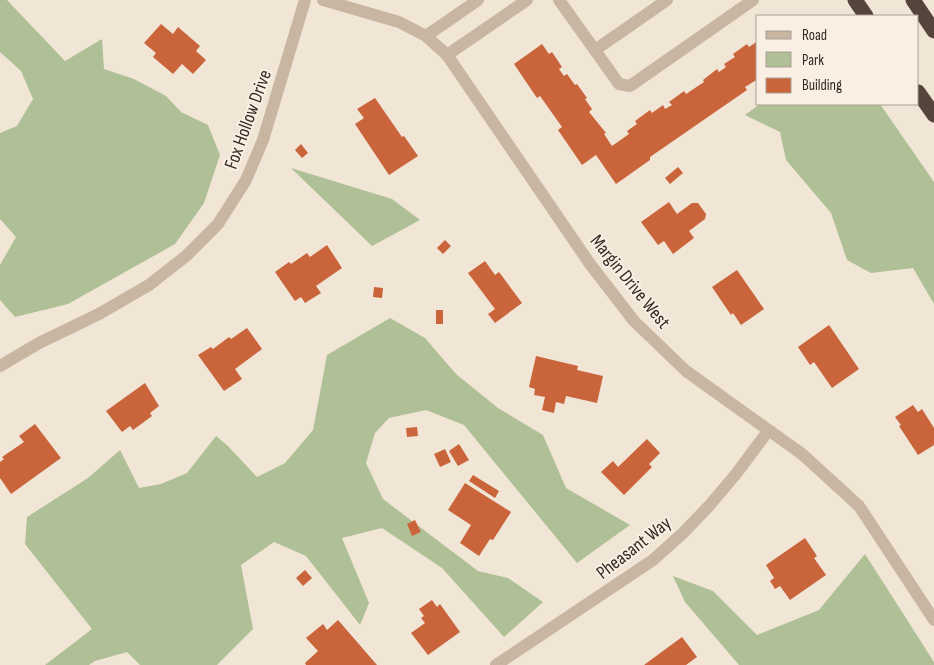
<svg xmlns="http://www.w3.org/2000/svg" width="934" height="665" font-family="'Sofia Sans Condensed',sans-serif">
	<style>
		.green { fill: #b0c096 }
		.building { fill: #ca643b }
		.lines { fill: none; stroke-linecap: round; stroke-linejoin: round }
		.minor { stroke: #c9b6a2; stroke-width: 12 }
		.highway { stroke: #55443b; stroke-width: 15 }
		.labels { text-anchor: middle; stroke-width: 4; stroke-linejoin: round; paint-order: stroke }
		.street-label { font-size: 19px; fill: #332a24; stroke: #f9efe2 }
	</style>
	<rect width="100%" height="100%" fill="#f1e5d6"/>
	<path class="green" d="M0,0H7L65,61L102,39L104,69L134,79L166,96L181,112L208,125L220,155L204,203L175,244L68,304L15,317L0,300V265L16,237L0,219V133L17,126L33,99L21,71L0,52Z
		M760,104H880L934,182V304L913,268L871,273L847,260L831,213L786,160L780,132L745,115Z
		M291,168L392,199L420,220L372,246Z
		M390,318L425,338L456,374L498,408L543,435L566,488L630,525L577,563L464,425L426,410L389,418L375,433L366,463L383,499L478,571L508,578L543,602L504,637L442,568L382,528L342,538L369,603L360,625L306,556L274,542L241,565L253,629L217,665H140L127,652L95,661L89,665H45L92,629L25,544L27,517L88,478L120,450L139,488L161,484L187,473L216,436L228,446L257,477L285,463L313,430L327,355Z
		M865,554L934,662V665H739L685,602L673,576L713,591L757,635L819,610Z"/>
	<path class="building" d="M161,24L173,34L178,27L200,46L196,51L206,60L193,74L182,64L173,74L153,57L156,53L144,43Z
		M758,41V79L745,87L747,90L650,157V160L616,184L596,155L582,165L558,130L562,127L540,96L537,98L514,64L542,44L549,54L552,52L562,67L559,69L564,76L567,74L575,85L577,84L587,98L585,99L592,109L589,112L606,133L604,134L612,146L629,134L627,131L637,124L635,121L650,110L652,113L663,105L665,109L672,105L669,102L684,91L686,94L704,82L703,80L717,69L719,72L726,67L724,64L735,57L733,54L747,44L749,47Z
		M375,98L402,137L404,136L418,156L389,175L355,124L364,118L357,109Z
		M301,144L308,153L302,158L295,150Z
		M678,167L683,173L670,184L665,178Z
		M669,202L677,214L692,203H698L706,214L705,219L689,231L694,238L673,254L664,241L658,245L641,222Z
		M445,240L451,246L443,254L437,248Z
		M327,245L342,268L316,286L321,293L305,303L301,297L295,301L275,272L289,262L291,264L307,253L310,257Z
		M485,261L495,275L499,272L522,303L495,323L488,314L495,309L468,273Z
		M737,270L764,309L741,325L733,313L731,315L712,287Z
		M374,287L383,288L382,298L373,297Z
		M436,310H443V324H436Z
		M829,325L859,369L832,388L814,362L810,365L798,347Z
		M247,328L262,349L235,369L242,379L224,391L198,355L211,347L213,349L229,337L231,339Z
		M536,356L578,366L577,370L603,376L597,403L566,396L564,404L556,402L554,413L542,410L545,397L534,395L535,389L529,387Z
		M145,383L159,406L150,413L152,416L133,430L130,426L122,432L106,411Z
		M913,405L918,412L922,409L934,428V445L918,455L899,426L901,425L895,417Z
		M35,424L61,458L11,494L0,478V462L4,459L2,457L24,442L19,436Z
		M417,427L418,436L407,437L406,428Z
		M647,439L660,453L649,464L652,467L624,495L601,472L613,461L618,467Z
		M459,444L469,460L458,466L449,451Z
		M445,449L451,462L440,467L434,454Z
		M473,475L499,491L495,498L469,481Z
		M465,483L511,512L493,540L490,539L479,556L460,543L471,525L448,510Z
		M415,520L421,532L412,536L407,524Z
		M805,538L817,556L814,558L826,575L790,600L780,586L775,589L770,581L774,578L766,565Z
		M305,570L312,578L303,586L296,578Z
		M432,600L437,607L440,604L460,632L428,655L411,633L425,623L421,618L424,616L419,609Z
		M338,620L377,665H306L305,663L318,651L306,638L323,624L327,630Z
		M682,637L697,657L686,665H644Z"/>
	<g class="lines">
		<path class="minor" d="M323,0L399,22L426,36L447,55L590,264L634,321L686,371L802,454L859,506L934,620
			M559,0L619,84L630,86L753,0
			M426,36L478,0
			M595,50L667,0
			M447,55L527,0
			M0,366L39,343L99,314L149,285L186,256L218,224L246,180L263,140L305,0
			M496,665L653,560L683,533L709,506L736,474L768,431"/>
		<path class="highway" d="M855,0L866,16
			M913,0L934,31
			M918,92L934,115"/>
	</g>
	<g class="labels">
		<g class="street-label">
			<text transform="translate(247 119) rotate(-70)" y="7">Fox Hollow Drive</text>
			<text transform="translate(631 281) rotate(51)" y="7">Margin Drive West</text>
			<text transform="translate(633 547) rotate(-38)" y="7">Pheasant Way</text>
		</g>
	</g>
	<rect x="756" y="15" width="162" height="90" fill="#f9efe2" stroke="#aaa096"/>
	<rect x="766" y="31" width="25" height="8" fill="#c9b6a2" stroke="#aaa096"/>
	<text x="802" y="40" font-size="15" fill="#332a24">Road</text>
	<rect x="766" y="52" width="25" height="15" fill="#b0c096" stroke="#aaa096"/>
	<text x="802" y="65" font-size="15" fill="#332a24">Park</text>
	<rect x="766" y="78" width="25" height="15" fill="#ca643b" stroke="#aaa096"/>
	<text x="802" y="90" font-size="15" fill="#332a24">Building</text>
</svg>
